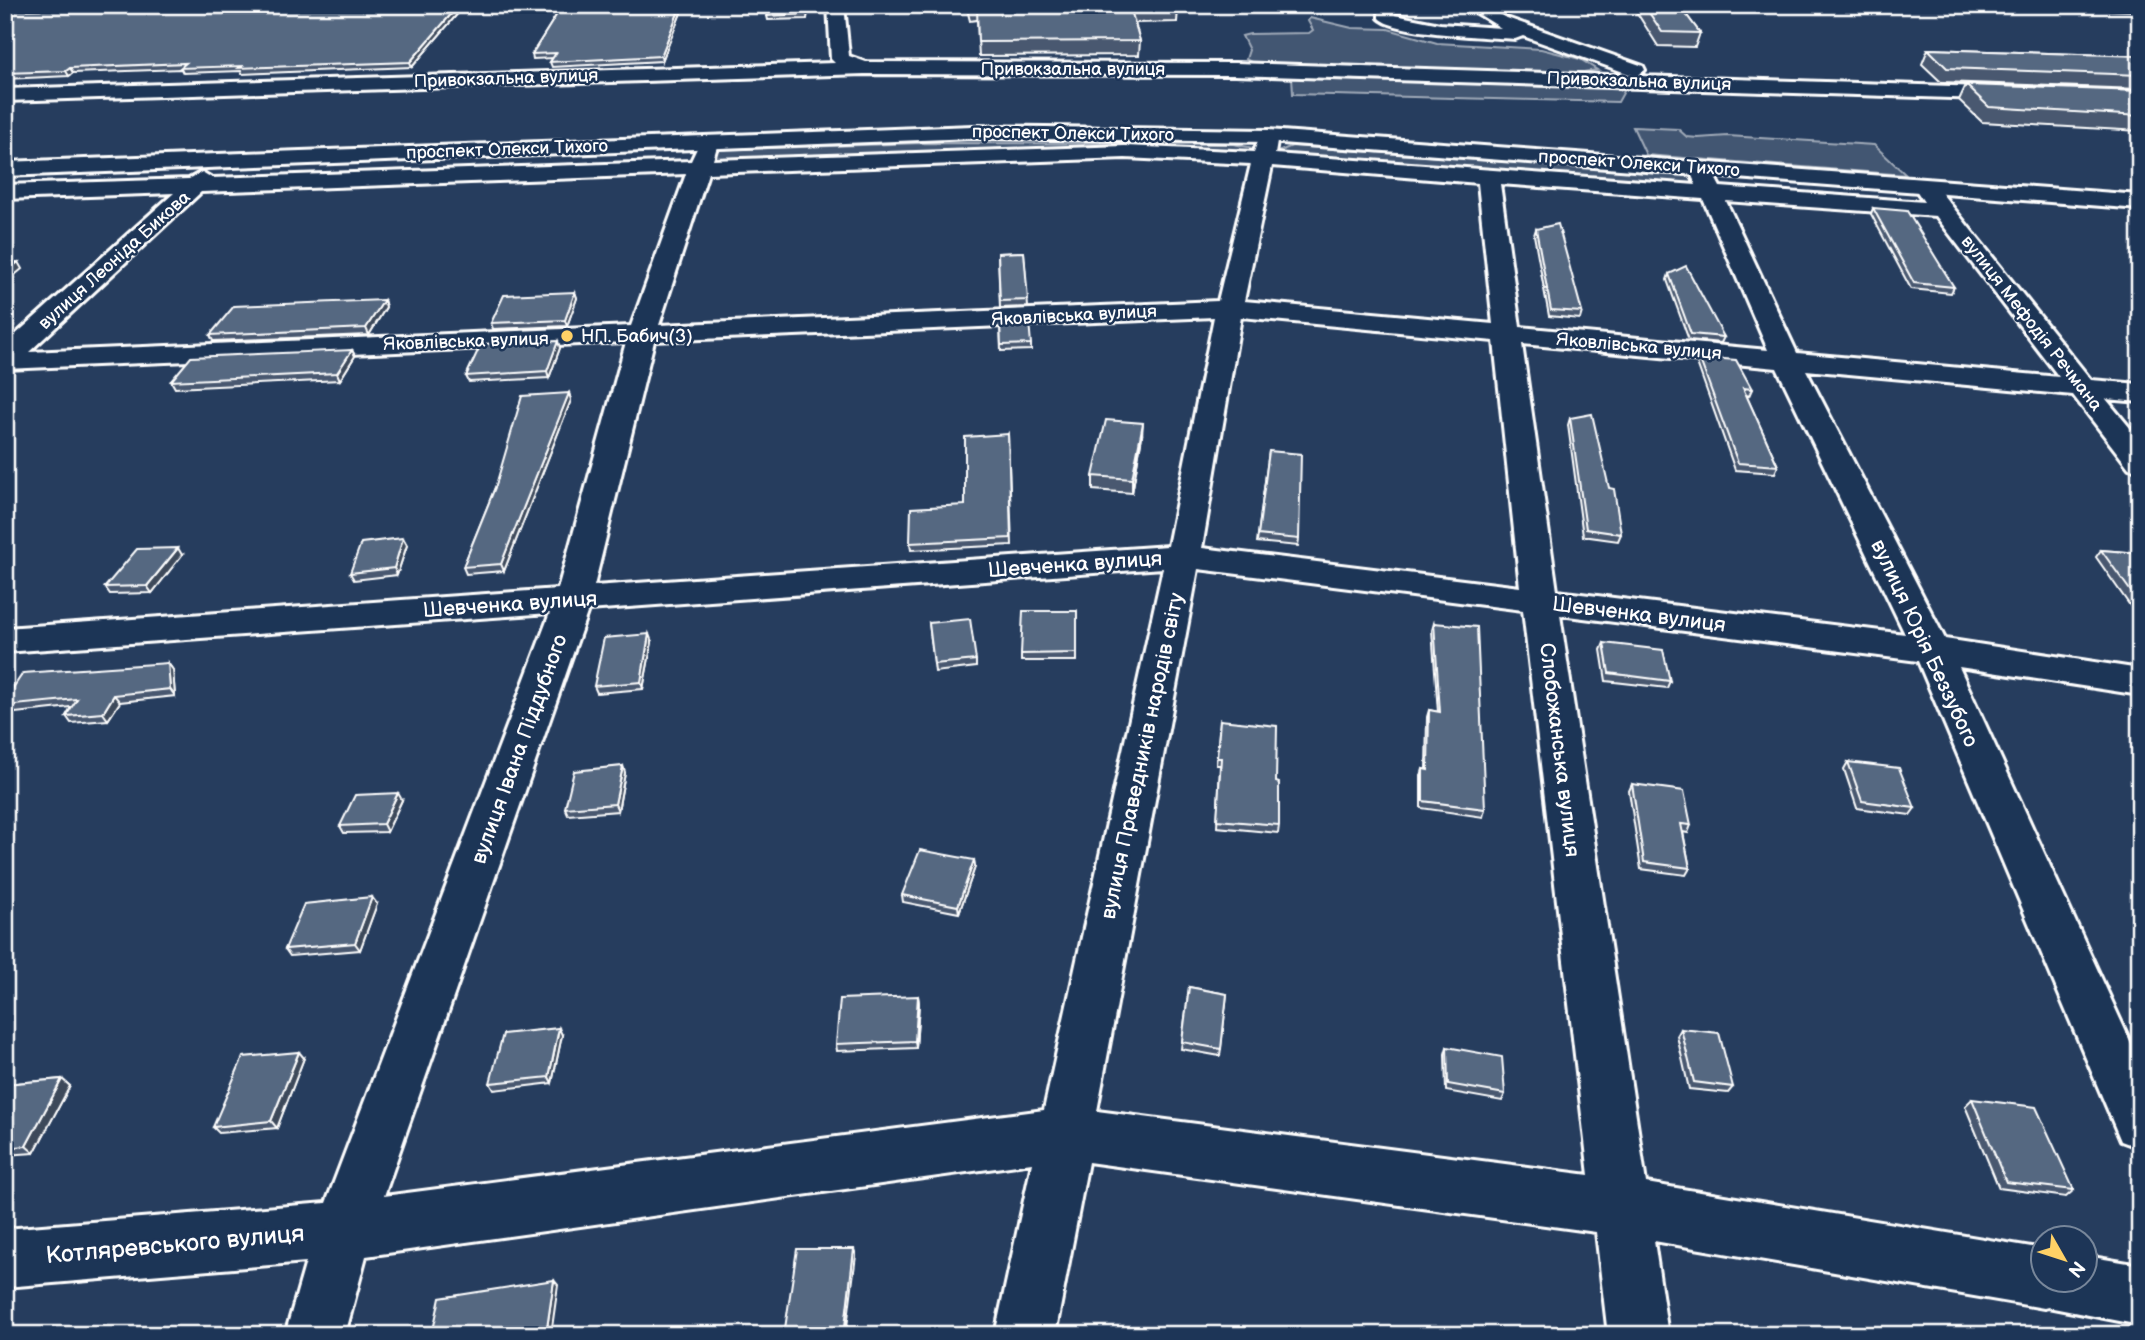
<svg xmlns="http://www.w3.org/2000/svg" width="2145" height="1340" font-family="'Balsamiq Sans',sans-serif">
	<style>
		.green { fill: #425672; stroke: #a0aab8; stroke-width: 2 }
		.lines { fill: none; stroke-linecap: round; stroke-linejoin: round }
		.minor-casing { stroke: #fff; stroke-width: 6 }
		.major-casing { stroke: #fff; stroke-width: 6 }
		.minor { fill: #1d3557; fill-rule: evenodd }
		.major { fill: #1d3557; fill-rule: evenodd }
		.wall { fill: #49596f; stroke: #fff; stroke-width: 2 }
		.shaded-wall { fill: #3c485a; stroke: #fff; stroke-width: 2 }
		.building { fill: #556781; stroke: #fff; stroke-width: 2 }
		.poi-dot { fill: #ffd166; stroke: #1d3557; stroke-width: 2.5 }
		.labels { text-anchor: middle; stroke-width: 5; stroke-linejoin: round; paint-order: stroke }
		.far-street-label { font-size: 18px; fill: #fff; stroke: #1d3557 }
		.far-poi-label { font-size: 18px; fill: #fff; stroke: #1d3557; text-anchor: start }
		.street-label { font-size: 21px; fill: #fff; stroke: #1d3557 }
		.near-street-label { font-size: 24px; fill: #fff; stroke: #1d3557 }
	</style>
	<rect width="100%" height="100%" fill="#263d5e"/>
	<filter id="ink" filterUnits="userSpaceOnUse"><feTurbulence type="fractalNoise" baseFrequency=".0143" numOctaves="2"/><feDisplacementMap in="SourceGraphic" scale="14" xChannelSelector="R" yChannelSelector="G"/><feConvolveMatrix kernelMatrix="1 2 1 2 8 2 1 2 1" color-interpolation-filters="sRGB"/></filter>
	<g filter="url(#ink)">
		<path class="green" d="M1310,18L1352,28L1388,29L1437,43L1541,49L1580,59L1597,70L1570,74L1255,64L1246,59L1249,50L1242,36L1250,34L1309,33L1313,30L1308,21Z
			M1292,76L1628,84L1618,102L1293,94Z
			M1633,127L1678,129L1687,137L1698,138L1728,136L1874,145L1906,175L1646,155Z
			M923,143L1233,144L1254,148V152L1238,155L706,165L711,150Z
			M1292,146L1684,175L1695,179L1697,187L1279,157L1275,153Z"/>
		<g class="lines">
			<defs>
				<path id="minor" d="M5,5H101L93,10L5,12Z
					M828,5H844L849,56L866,62L1235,63L2015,88L2025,94L2015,100L1235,75L864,74L5,101V89L835,63L831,59Z
					M1379,5H1401L1394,10L1395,15L1440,24L1501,28L1464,5H1484L1504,17L1643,66L1645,70L1636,76L1629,74L1523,36L1515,39C1489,37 1394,34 1379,18Z
					M1268,130L1275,132L1278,136L1275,154L1696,185L1691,173L1694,168H1710L1720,187L1924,202L1916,190L1919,185H1935L2091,380L2140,384V402L2106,399L2140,440V470L2129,468L2073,395L1806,370L1945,639L2140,669V695L1959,667L2140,1063V1148L2121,1141L1918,661L1560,615L1646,1183L2044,1249V1280H2086V1256L2140,1265V1325L2048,1307L2044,1308L1654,1241L1668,1335H1608L1596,1232L1088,1162L1055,1335H995L1032,1163L366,1256L345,1335H285L306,1262L5,1287V1229L326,1203L550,613L5,652V628L558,589L626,342L5,369V344L174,193L5,199V185L189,179L202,172L212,178L691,161L700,142H714L717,146L713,160L1125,146L1254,152L1261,132ZM1125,158L1251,164L1218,301L659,325L708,173ZM1272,166L1478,183L1493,324L1244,301ZM686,174L631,326L29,352L201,192ZM1500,184L1703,199L1768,350L1520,327ZM1726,201L1936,216L2059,377L1797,353ZM1214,317L1168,546L594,586L654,341ZM1241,317L1494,341L1520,587L1202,548ZM1522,344L1777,368L1905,634L1557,591ZM1163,568L1044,1110L384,1196L588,610ZM1198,569L1523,610L1589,1175L1097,1111Z"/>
				<path id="major" d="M973,126L1268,130L2140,195V209L1268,142L973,138L5,176V162Z"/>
			</defs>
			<use href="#minor" class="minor-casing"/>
			<use href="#major" class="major-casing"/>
			<use href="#minor" class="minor"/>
			<use href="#major" class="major"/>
		</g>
		<path class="wall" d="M465,5L412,67L242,74L241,71L183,73L181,69L73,73L69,76L5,79V10Z
			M684,5L662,61L552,67L550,62L553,58L533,59L532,54L559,11H554L553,6Z
			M809,5L807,19L768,20L767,16Z
			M966,5H1024L1026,11H1102L1099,5H1177L1178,9L1177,22L1135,23L1140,41L1139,55L979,56L977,20L970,21Z
			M1632,5H1679L1700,33L1695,47L1658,46Z
			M1934,5H2140V11Z
			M1928,49L2140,56V89L1941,82L1922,64Z
			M1966,85L2140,91V131L1982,122L1959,100Z
			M1873,208L1954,287L1951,293L1911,289L1871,214Z
			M1536,229L1582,312L1580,319L1549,316L1534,235Z
			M1024,252L1028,307L1000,308L998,253Z
			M1669,274L1724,337L1721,343L1689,340L1667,280Z
			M575,292L577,298L567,326L493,329L491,323Z
			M384,300L386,307L369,335L213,341L210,335Z
			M1000,322L1031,344V350L1001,351Z
			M560,348L549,378L469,382L466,376Z
			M352,350L355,356L340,380L175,388L171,381Z
			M1699,357L1752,389L1749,396L1746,395L1778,466L1775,473L1735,470L1697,363Z
			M569,393L571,400L504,571L466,574L463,567L496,485Z
			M1570,418L1609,488L1621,534L1618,541L1583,536L1568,425Z
			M1008,434L1012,545L911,550L910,543L965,505Z
			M1142,436L1132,493L1093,490V476Z
			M1269,451L1299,539L1298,546L1257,542Z
			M403,538L407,545L397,575L354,580L350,573Z
			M2101,550L2140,553V617H2138L2096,557Z
			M182,555L152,593L110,594L105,587Z
			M1077,611V661H1021V654Z
			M929,623L976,660V667L935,672Z
			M1434,623L1485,809L1483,817L1421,808V776L1423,769L1426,770L1427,717L1429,710L1438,712L1432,630Z
			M652,642L643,689L597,693L594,686Z
			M1604,643L1670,681L1667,688L1606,681L1601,650Z
			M168,663L173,670L175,696L120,702L108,720L71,723L66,716L71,707L6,714L5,713V700Z
			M1220,720L1276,782L1279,825L1278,833L1217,827L1220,765H1216Z
			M1848,762L1915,808L1910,815L1857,808L1844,769Z
			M623,766L625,773L618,811L568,815L565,808Z
			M1632,784L1691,825L1688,833L1683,832L1690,868L1686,875L1641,869L1629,791Z
			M402,800L387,832L344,833L340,826Z
			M974,860L975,867L959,913L903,902L902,895Z
			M377,904L360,950L290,956L285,949Z
			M2140,965V978L2135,970Z
			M1189,987L1227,994L1220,1056L1181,1049Z
			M918,996L919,1003L916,1048L837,1051L836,1044Z
			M1681,1029L1733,1087L1728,1093L1689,1089L1677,1036Z
			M562,1035L552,1083L494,1090L490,1083Z
			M1447,1047L1505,1094L1502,1101L1446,1091L1445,1054Z
			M304,1058L277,1128L219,1133L213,1127Z
			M62,1079L70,1086L34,1153L5,1155V1084Z
			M1972,1099L2074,1190L2066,1197L1999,1188L1965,1106Z"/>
		<path class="shaded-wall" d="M459,5H465L412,67L410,62Z
			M681,5H684L662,61L661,56Z
			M70,68L73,73L69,76L66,71Z
			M18,262L22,269L5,283V273Z
			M575,292L577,298L567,326L565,320Z
			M384,300L386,307L369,335L366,328Z
			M558,341L560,348L549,378L547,371Z
			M352,350L355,356L340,380L337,373Z
			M569,393L571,400L504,571L501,564Z
			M1143,423L1142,436L1132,493V479Z
			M403,538L407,545L397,575L394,568Z
			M178,548L182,555L152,593L147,586Z
			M649,634L652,642L643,689L641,682Z
			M168,663L173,670L175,696L170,689Z
			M114,695L120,702L108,720L103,713Z
			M623,766L625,773L618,811L615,804Z
			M398,793L402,800L387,832L383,824Z
			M974,860L975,867L959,913L958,906Z
			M372,897L377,904L360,950L355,943Z
			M918,996L919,1003L916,1048L915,1041Z
			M559,1028L562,1035L552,1083L549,1077Z
			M299,1052L304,1058L277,1128L271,1121Z
			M62,1079L70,1086L34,1153L26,1146Z
			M854,1249L856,1255L846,1335H844Z
			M554,1280L558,1285L551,1335H546Z"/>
		<path class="building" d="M95,5H459L410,62L239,68L242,66L180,68L186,63L70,68L66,71L5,73V10L91,8Z
			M554,5H681L661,56L550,62L556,53L532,54L562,6H553Z
			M770,5H808L806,14L767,16Z
			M969,5H1024L1026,11L1131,10L1140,41L978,42L977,7H969Z
			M1106,5H1177L1178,9L1108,10Z
			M1644,5H1679L1700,33L1662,32Z
			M1928,49L2140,56V75L1947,68Z
			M1966,85L2140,91V116L1989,107Z
			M1873,208L1907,211L1954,287L1914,283Z
			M1558,224L1582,312L1551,310L1536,229Z
			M1024,252L1028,300L1000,301L998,253Z
			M18,262L5,273V263Z
			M1686,266L1724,337L1691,334L1669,274Z
			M575,292L565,320L491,323L504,295Z
			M384,300L366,328L210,335L234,306Z
			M1029,321L1031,344L1001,345L1000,322Z
			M558,341L547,371L466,376L481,344Z
			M352,350L337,373L171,381L191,357Z
			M1699,357L1736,360L1752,389L1743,388L1778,466L1738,463Z
			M569,393L501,564L463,567L496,485L522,396Z
			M1592,414L1609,488L1614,489L1621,534L1586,529L1570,418Z
			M1106,420L1143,423L1132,479L1093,476Z
			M1008,434L1011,538L910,543L911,508L965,505V437Z
			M1269,451L1301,454L1299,539L1258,535Z
			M403,538L394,568L350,573L361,543Z
			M178,548L147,586L105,587L137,549Z
			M2101,550L2140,553V604Z
			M1023,611H1077V653L1021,654Z
			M970,619L976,660L934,664L929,623Z
			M1434,623L1477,627L1485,809L1423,801V769L1428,770L1429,710L1440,712Z
			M649,634L641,682L594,686L604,638Z
			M1604,643L1663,650L1670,681L1609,673Z
			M168,663L170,689L114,695L103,713L66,716L77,699L5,706V700L23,673Z
			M1220,720L1277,726L1276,782L1279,783V825L1217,820L1221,758H1217Z
			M1848,762L1899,768L1915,808L1862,801Z
			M623,766L615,804L565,808L574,771Z
			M1632,784L1684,791L1691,825L1681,824L1690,868L1644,862Z
			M398,793L383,824L340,826L355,795Z
			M920,850L974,860L958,906L902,895Z
			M372,897L355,943L285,949L304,904Z
			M1189,987L1227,994L1221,1049L1182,1042Z
			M918,996L915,1041L836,1044L840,999Z
			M559,1028L549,1077L490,1083L503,1034Z
			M1681,1029L1719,1033L1733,1087L1694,1082Z
			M1447,1047L1502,1057L1505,1094L1448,1084Z
			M299,1052L271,1121L213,1127L243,1057Z
			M62,1079L26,1146L5,1148V1084Z
			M1972,1099L2036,1107L2074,1190L2006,1182Z
			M797,1249H854L844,1335H784Z
			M554,1280L546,1335H432L440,1298Z"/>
	</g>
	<circle class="poi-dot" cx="567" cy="336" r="7"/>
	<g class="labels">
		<g class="far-street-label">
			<text x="1073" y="75">Привокзальна вулиця</text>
			<text transform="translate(506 78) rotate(-2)" y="6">Привокзальна вулиця</text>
			<text transform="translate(1639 81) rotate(2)" y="6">Привокзальна вулиця</text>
			<text transform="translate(1073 133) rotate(1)" y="6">проспект Олекси Тихого</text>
			<text transform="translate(507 149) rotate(-2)" y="6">проспект Олекси Тихого</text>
			<text transform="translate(1639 163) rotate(4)" y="6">проспект Олекси Тихого</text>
			<text transform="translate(114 260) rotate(-42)" y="6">вулиця Леоніда Бикова</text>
			<text transform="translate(1074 315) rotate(-3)" y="6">Яковлівська вулиця</text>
			<text transform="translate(2032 323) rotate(52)" y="6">вулиця Мефодія Речмана</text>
			<text transform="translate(466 341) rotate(-2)" y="6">Яковлівська вулиця</text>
			<text transform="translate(1639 346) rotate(5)" y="6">Яковлівська вулиця</text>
		</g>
		<g class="far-poi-label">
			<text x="581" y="342">НП. Бабич(3)</text>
		</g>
		<g class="street-label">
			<text transform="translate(1075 564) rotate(-4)" y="7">Шевченка вулиця</text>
			<text transform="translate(510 604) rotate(-4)" y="7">Шевченка вулиця</text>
			<text transform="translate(1639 614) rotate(7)" y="7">Шевченка вулиця</text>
			<text transform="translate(1925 643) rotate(65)" y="7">вулиця Юрія Беззубого</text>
			<text transform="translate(519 749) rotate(-70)" y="7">вулиця Івана Піддубного</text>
			<text transform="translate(1560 750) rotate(83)" y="7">Слобожанська вулиця</text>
			<text transform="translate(1142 756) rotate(-78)" y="7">вулиця Праведників народів світу</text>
		</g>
		<g class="near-street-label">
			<text transform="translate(175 1244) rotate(-5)" y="8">Котляревського вулиця</text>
		</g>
	</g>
	<rect width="2145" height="1340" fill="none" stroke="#1d3557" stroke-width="28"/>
	<rect x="14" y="14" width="2117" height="1312" fill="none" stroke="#fff" stroke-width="2.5" filter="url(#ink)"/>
	<g transform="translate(2064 1259) rotate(129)"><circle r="33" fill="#1d3557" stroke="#77869a" stroke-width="2"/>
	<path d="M0-5L12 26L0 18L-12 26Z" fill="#ffd166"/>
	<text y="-10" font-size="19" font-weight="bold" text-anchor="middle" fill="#ffffff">N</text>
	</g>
</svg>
